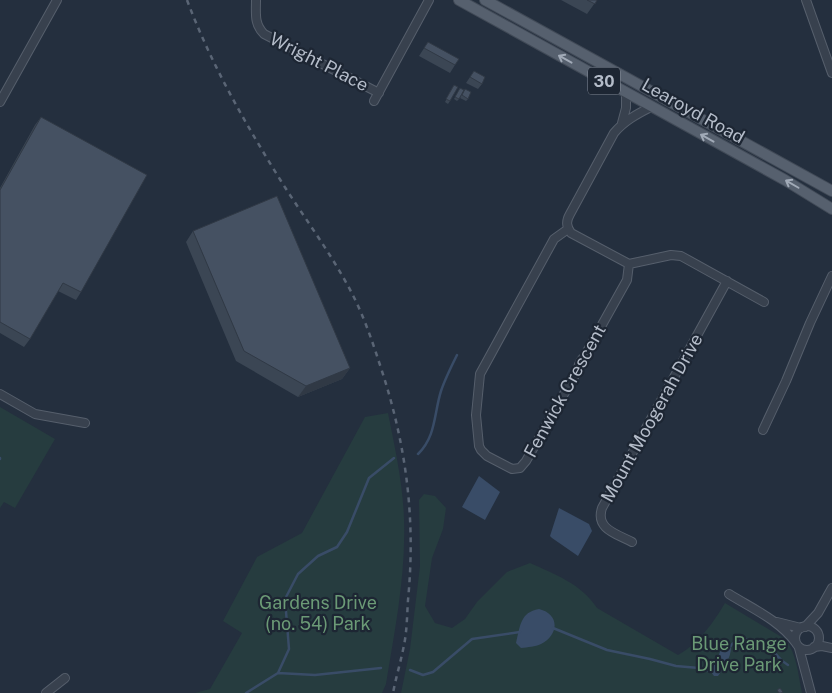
<svg xmlns="http://www.w3.org/2000/svg" width="832" height="693" font-family="'Public Sans',sans-serif">
	<style>
		.green { fill: #263c3f }
		.water { fill: #394c67 }
		.lines { fill: none; stroke-linecap: round; stroke-linejoin: round }
		.stream { stroke: #394c67; stroke-width: 2.5 }
		.minor-casing { stroke: #565f6c; stroke-width: 10 }
		.major-casing { stroke: #414a57; stroke-width: 12 }
		.minor { stroke: #38414e; stroke-width: 8 }
		.major { stroke: #56606e; stroke-width: 10 }
		.rail { stroke: #5a6575; stroke-width: 2.5; stroke-dasharray: 5 5; stroke-linecap: butt }
		.wall { fill: #3b4654 }
		.shaded-wall { fill: #303945 }
		.building { fill: #455162; stroke: #303945 }
		.oneway { stroke: #a1aab7 }
		.labels { text-anchor: middle; stroke-width: 4.5; stroke-linejoin: round; paint-order: stroke }
		.shield { fill: #1d2633; stroke: #878f9c; stroke-width: 1 }
		.shield-label { font-size: 16px; font-weight: bold; fill: #b4bcc9 }
		.street-label { font-size: 18px; fill: #b4bcc9; stroke: #1d2633 }
		.park-label { font-size: 18px; fill: #6b9a76; stroke: #1d2633 }
	</style>
	<rect width="100%" height="100%" fill="#242f3e"/>
	<path class="green" d="M0,407L55,439L15,508L4,502L0,508Z
		M388,413C395,448 403,484 404,519C406,575 395,629 386,684L382,693H195L210,689L242,633L223,621L257,557L302,533L365,417Z
		M424,494L435,496L446,508L443,529L432,558L425,606L435,623L452,628L465,619L477,602L507,572L530,563C554,574 582,584 597,608L678,655C698,644 714,622 725,603L785,639C797,654 798,674 802,693H401L410,649L420,566L419,500Z"/>
	<path class="water" d="M479,476L500,492L485,520L462,507Z
		M559,508L589,524L592,531L578,556L552,538L550,536Z
		M539,609C560,614 559,635 541,644C535,647 528,647 521,648L516,643C520,627 520,612 539,609Z
		M728,642L731,645C732,656 724,668 718,676H714L711,672L724,643Z"/>
	<g class="lines">
		<path class="stream" d="M418,454C436,437 434,413 441,391C445,379 451,367 457,355
			M0,459V458
			M553,628L607,650L650,659L676,666L699,668L710,671L714,669
			M730,647C738,633 764,640 773,651C780,658 779,660 788,665
			M410,670L423,675L433,672L472,639L520,632
			M278,673L289,649L285,599L298,574L318,556L337,547L347,532L369,478L394,458
			M246,693L278,673L315,675L381,668"/>
		<defs>
			<path id="minor" d="M256,0C256,14 254,24 264,34L379,93
				M806,0L832,73
				M374,101L429,0
				M0,102L57,0
				M651,107C637,114 624,121 614,133L570,214C566,221 566,226 571,233L629,264L671,255L681,256L764,302
				M622,123L626,108V93
				M568,229L554,239L480,374L476,415L479,446L481,450L487,456L512,469L520,468L526,461L573,378C579,372 577,362 584,357L627,280L629,264
				M0,394L35,414L85,423
				M763,430L786,381L810,323L832,276
				M632,542C617,534 595,529 602,508L727,281
				M729,594C753,609 779,620 796,643
				M777,622L801,628
				M795 638a12 12 0 1 1 24 0a12 12 0 1 1-24 0Z
				M805,627L818,613L832,588
				M814,647L822,646L832,648
				M799,648L811,693
				M46,693L65,678"/>
			<path id="major" d="M459,0L785,180L832,209
				M485,0L832,191"/>
		</defs>
		<use href="#minor" class="minor-casing"/>
		<use href="#major" class="major-casing"/>
		<use href="#minor" class="minor"/>
		<use href="#major" class="major"/>
		<path class="rail" d="M187,0C211,64 245,123 281,181C303,216 328,249 348,286C361,309 371,337 379,362C406,442 416,517 408,600C407,615 407,631 404,645C401,661 396,677 393,693"/>
	</g>
	<path class="wall" d="M561,0H597L587,14Z
		M428,42L455,65L450,73L419,56Z
		M474,71L482,84L478,89L466,83Z
		M452,88L450,101L448,104L445,102Z
		M460,88L459,99L457,101L454,99Z
		M463,92L468,99L466,101L460,98Z
		M41,117L81,292L76,300L58,291L30,339L24,347L0,333V188L35,125Z
		M193,231L350,368L342,379L298,397L236,361L186,242Z"/>
	<path class="shaded-wall" d="M350,368L342,379L298,397L306,386Z"/>
	<path class="building" d="M587,0H597L595,4Z
		M428,42L459,59L455,65L424,48Z
		M474,71L485,77L482,84L470,77Z
		M454,85L458,87L450,101L446,99Z
		M460,88L464,90L459,99L455,97Z
		M465,89L471,92L468,99L462,95Z
		M41,117L147,175L81,292L63,283L30,339L0,322V190Z
		M277,196L350,368L306,386L244,351L193,231Z
		M780,688L783,692L781,693H779L777,690Z"/>
	<defs><path id="oneway-shaft" d="M-6 0H5M1.5-3L5.5 0L1.5 3" fill="none" stroke-width="1.6" stroke-linecap="round" stroke-linejoin="round" transform="scale(1.25)"/></defs>
	<g class="oneway">
		<use href="#oneway-shaft" transform="translate(565 59) rotate(-151)"/>
		<use href="#oneway-shaft" transform="translate(707 138) rotate(-151)"/>
		<use href="#oneway-shaft" transform="translate(792 184) rotate(-150)"/>
	</g>
	<g class="labels">
		<rect class="shield" x="588" y="67.5" width="32" height="27" rx="4"/>
		<g class="shield-label">
			<text x="604" y="87">30</text>
		</g>
		<g class="street-label">
			<text transform="translate(319 62) rotate(27)" y="6">Wright Place</text>
			<text transform="translate(693 111) rotate(29)" y="6">Learoyd Road</text>
			<text transform="translate(565 391) rotate(-61)" y="6">Fenwick Crescent</text>
			<text transform="translate(652 418) rotate(-61)" y="6">Mount Moogerah Drive</text>
		</g>
		<g class="park-label">
			<text x="318" y="609">Gardens Drive<tspan x="318" dy="21">(no. 54) Park</tspan></text>
			<text x="739" y="650">Blue Range<tspan x="739" dy="21">Drive Park</tspan></text>
		</g>
	</g>
</svg>
